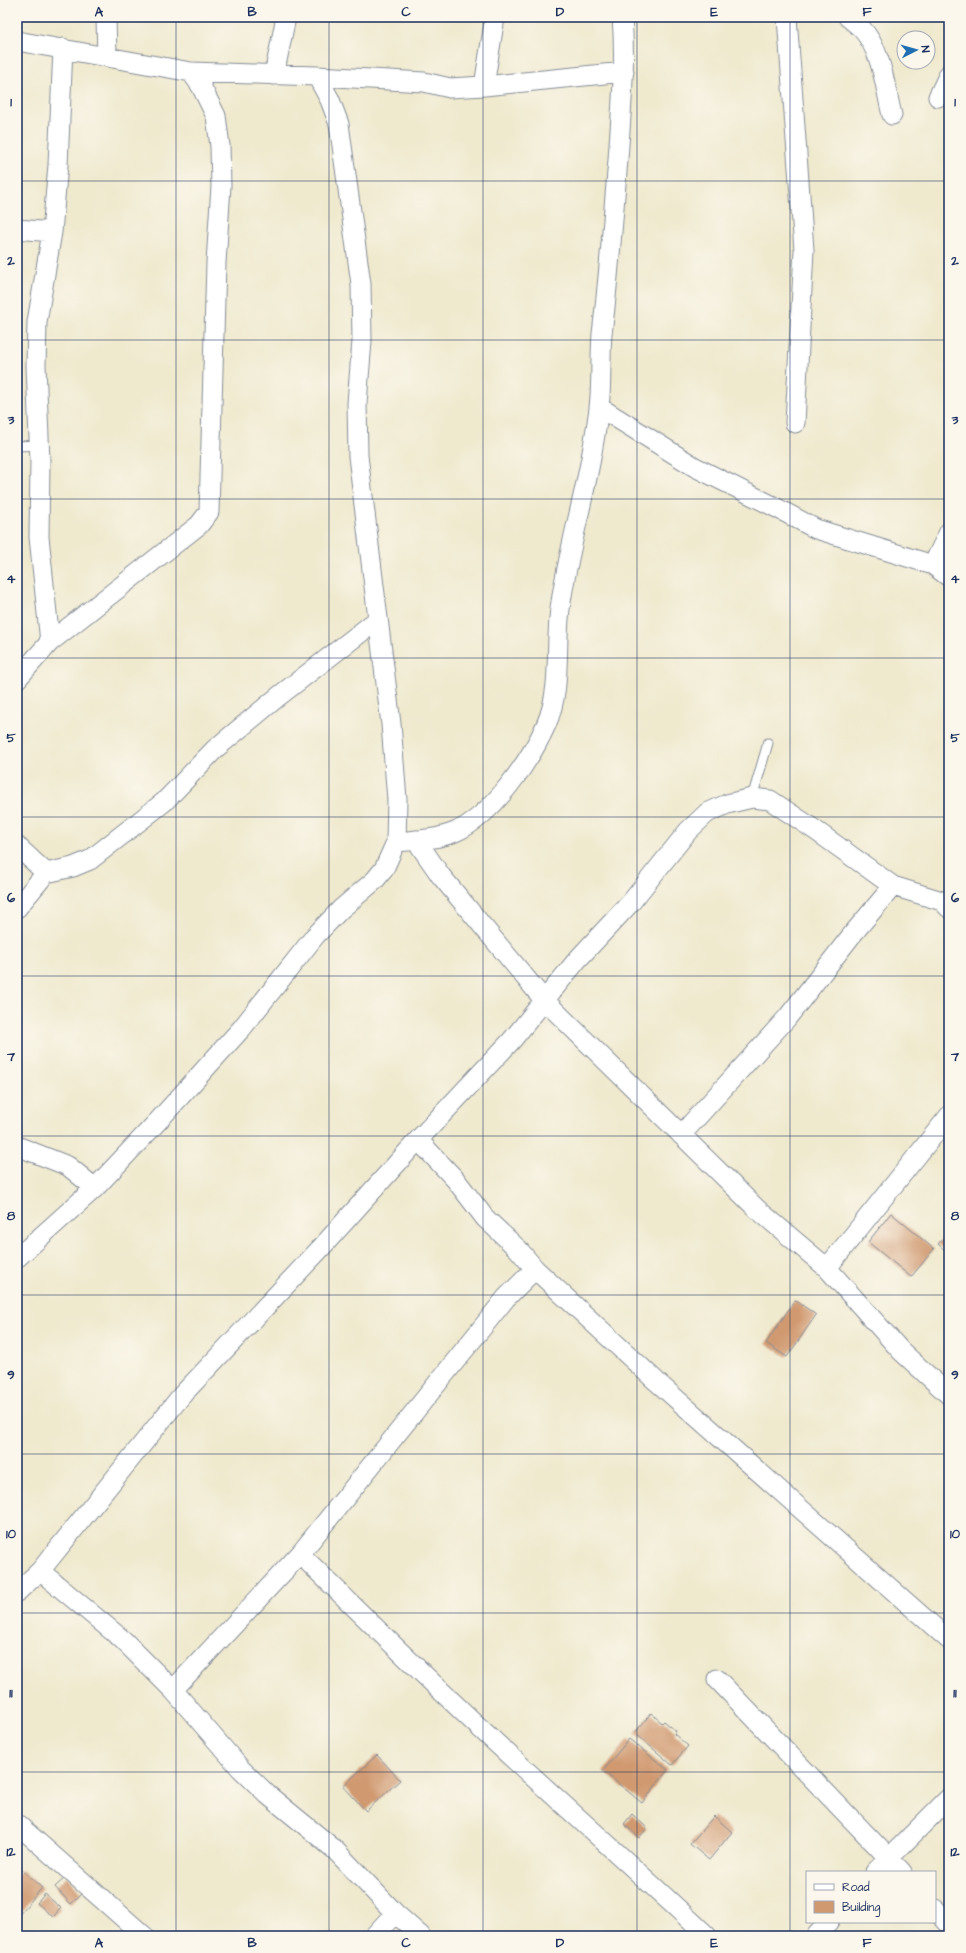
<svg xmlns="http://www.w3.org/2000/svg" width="966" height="1953" font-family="'Architects Daughter',sans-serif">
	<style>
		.building { fill: #d09970 }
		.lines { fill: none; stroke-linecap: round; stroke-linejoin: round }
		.service-casing { stroke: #858c96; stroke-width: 11 }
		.minor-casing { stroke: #858c96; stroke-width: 21 }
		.service { stroke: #fff; stroke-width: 9 }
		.minor { stroke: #fff; stroke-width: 19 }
		.grid { fill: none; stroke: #1b2f5e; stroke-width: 1; stroke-opacity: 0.55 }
		.neatline { fill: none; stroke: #1b2f5e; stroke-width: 1.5 }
		.grid-label { font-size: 13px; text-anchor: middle; font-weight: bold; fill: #1b2f5e }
	</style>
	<rect width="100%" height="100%" fill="#fbf7ec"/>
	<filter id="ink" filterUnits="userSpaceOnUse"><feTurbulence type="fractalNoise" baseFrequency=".025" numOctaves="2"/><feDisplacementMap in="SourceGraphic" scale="8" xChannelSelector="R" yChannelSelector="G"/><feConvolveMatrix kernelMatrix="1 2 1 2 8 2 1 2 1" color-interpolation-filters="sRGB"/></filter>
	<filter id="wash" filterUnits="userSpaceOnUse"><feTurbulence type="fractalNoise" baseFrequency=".012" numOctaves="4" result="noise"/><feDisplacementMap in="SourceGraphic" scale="16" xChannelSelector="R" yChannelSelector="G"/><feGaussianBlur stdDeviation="0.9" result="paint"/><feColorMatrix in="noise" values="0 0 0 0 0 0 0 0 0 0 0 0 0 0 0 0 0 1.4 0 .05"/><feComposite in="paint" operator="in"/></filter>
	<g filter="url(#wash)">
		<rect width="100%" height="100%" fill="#efe9ce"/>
		<g id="blocks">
			<path class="building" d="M891,1213L934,1249L911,1277L868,1242Z
				M949,1232V1254L938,1244Z
				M795,1300L816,1315L787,1357L766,1343Z
				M651,1713L662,1723L664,1721L676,1731L674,1734L688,1746L672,1765L635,1733Z
				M629,1739L668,1770L642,1803L603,1771Z
				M377,1755L400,1780L366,1811L343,1786Z
				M632,1814L647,1828L639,1838L624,1824Z
				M714,1816L732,1832L709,1860L690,1844Z
				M22,1870L42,1888L17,1917V1875Z
				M67,1876L82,1893L71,1904L55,1887Z
				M45,1894L61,1908L53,1917L37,1903Z"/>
		</g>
	</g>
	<g filter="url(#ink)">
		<use href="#blocks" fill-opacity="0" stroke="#858c96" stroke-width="1"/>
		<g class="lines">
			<defs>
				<path id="service" d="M17,446L39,445
					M752,798L768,743"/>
				<path id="minor" d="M106,17L107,56
					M787,17L804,250L795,423
					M848,17C853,21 858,25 862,29C882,51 885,87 892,115
					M17,41L191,72L317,76L424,82L450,88L484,86L624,72
					M274,75L286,17
					M484,86L495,17
					M938,97L949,74
					M17,229L52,232
					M599,407L695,467L775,507L816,529L933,565L949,577
					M933,565L949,532
					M50,642L39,537L40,461L36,366L37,322L52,232L58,165L63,48
					M17,679L50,642L199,525L209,512L216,263L221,186L220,146L216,116L201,86L191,72
					M416,840L441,876L544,1000L757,1209L827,1268L901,1351L949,1395
					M396,842C416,840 436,840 455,832C492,816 530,761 546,725C563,687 554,642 561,602C568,554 582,506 591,458C594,441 597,424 599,408C602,383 600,359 602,334C609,276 613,218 618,160C621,112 626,65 622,17
					M17,846L46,873
					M17,908L46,873L73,867L90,860L164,802L215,749L279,696L377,620
					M681,1135L787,1018L851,936L893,886
					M17,1146L68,1166L95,1188
					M17,1258L95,1188L159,1120L242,1028L315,936L341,909L375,880L384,869L396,842L397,800L391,724L358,456L357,403L362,341L361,284L339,124L330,100L317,76
					M827,1268L949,1116
					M535,1269L656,1381L949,1640
					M300,1554C369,1621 436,1688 507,1753C573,1814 641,1874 707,1936
					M40,1571L123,1640L173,1690L241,1769L268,1795L334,1849L395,1913L421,1936
					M17,1592L40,1571L182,1395L320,1249L418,1140L512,1040L578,959L632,901L688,831L707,813L727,804L752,798L770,800L815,830L893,886L942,901L949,908
					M717,1679L902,1872
					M173,1690L300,1554L506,1298L535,1269L518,1249L485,1218L455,1179L418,1140
					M17,1824L144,1936
					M875,1872L949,1798
					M935,1909L949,1924
					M374,1936L395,1913
					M816,1936L829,1922"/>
			</defs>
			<use href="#service" class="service-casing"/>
			<use href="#minor" class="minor-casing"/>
			<use href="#service" class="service"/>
			<use href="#minor" class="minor"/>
		</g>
	</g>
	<path class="grid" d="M176,17V1936M329,17V1936M483,17V1936M637,17V1936M790,17V1936M17,181H949M17,340H949M17,499H949M17,658H949M17,817H949M17,976H949M17,1136H949M17,1295H949M17,1454H949M17,1613H949M17,1772H949"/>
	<rect width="966" height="1953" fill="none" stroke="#fbf7ec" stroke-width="44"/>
	<rect x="806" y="1871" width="130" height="52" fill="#fbf7ec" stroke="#a1a7b3"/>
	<rect x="814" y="1884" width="20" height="6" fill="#ffffff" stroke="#a1a7b3"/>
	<text x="842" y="1891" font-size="12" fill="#1b2f5e">Road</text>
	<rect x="814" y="1901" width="20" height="12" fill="#d09970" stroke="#a1a7b3"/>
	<text x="842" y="1911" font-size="12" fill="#1b2f5e">Building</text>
	<g transform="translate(916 50) rotate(84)"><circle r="19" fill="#fbf7ec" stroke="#a1a7b3"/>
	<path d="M0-3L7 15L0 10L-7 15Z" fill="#1f6fb2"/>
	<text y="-6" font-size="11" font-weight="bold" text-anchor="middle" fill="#1b2f5e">N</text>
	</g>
	<rect x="22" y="22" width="922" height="1909" class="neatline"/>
	<g class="grid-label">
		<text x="99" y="16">A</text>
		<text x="252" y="16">B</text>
		<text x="406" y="16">C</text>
		<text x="560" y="16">D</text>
		<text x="714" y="16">E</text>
		<text x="867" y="16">F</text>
		<text x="11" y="106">1</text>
		<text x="955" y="106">1</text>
		<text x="11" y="265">2</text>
		<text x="955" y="265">2</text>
		<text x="11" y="424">3</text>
		<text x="955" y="424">3</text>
		<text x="11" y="583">4</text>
		<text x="955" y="583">4</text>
		<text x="11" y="742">5</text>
		<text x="955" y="742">5</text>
		<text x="11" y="902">6</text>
		<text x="955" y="902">6</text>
		<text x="11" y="1061">7</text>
		<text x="955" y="1061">7</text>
		<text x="11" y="1220">8</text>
		<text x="955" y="1220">8</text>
		<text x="11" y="1379">9</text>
		<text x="955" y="1379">9</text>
		<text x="11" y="1538">10</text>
		<text x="955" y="1538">10</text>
		<text x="11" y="1697">11</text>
		<text x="955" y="1697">11</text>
		<text x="11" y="1856">12</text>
		<text x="955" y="1856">12</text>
		<text x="99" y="1947">A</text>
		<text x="252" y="1947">B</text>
		<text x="406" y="1947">C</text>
		<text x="560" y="1947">D</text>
		<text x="714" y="1947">E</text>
		<text x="867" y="1947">F</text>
	</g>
</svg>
